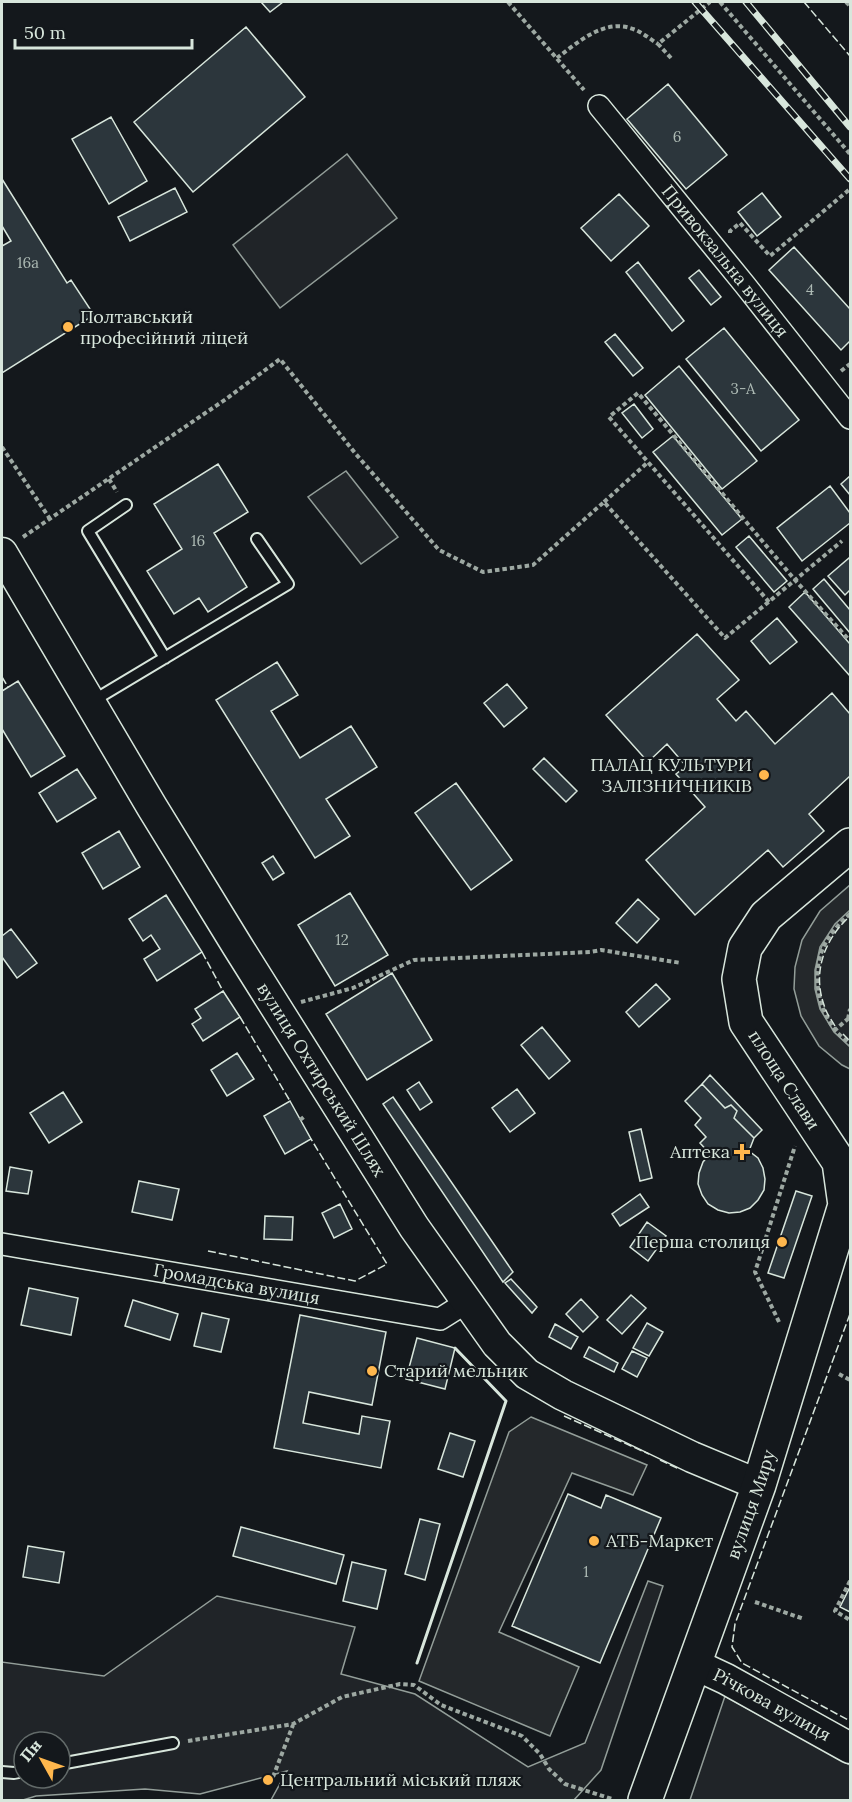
<svg xmlns="http://www.w3.org/2000/svg" width="852" height="1802" font-family="Lora,serif">
	<style>
		.green { fill: #202428; stroke: #939e99; stroke-width: 1.5; fill-rule: evenodd }
		.parking { fill: #24282b; stroke: #939e99; stroke-width: 1.5 }
		.building { fill: #2c363c; stroke: #d8e6dc; stroke-width: 1.5 }
		.lines { fill: none; stroke-linecap: round; stroke-linejoin: round }
		.lane-casing { stroke: #d8e6dc; stroke-width: 14 }
		.street-casing { stroke: #d8e6dc; stroke-width: 24 }
		.secondary-casing { stroke: #d8e6dc; stroke-width: 33 }
		.primary-casing { stroke: #d8e6dc; stroke-width: 36 }
		.path { stroke: #9da8a2; stroke-width: 4; stroke-dasharray: 4.5 3; stroke-linecap: butt }
		.lane { stroke: #14181c; stroke-width: 10 }
		.street { stroke: #14181c; stroke-width: 21 }
		.secondary { stroke: #14181c; stroke-width: 30 }
		.primary { stroke: #14181c; stroke-width: 33 }
		.rail-casing { stroke: #d8e6dc; stroke-width: 7 }
		.rail { stroke: #14181c; stroke-width: 4.5; stroke-dasharray: 14; stroke-linecap: butt }
		.fence { stroke: #d8e6dc; stroke-width: 1.5; stroke-dasharray: 8 3; stroke-linecap: butt }
		.wall { stroke: #d8e6dc; stroke-width: 3 }
		.poi-dot { fill: #ffb74d; stroke: #14181c; stroke-width: 2 }
		.labels { text-anchor: middle; stroke-width: 4.5; stroke-linejoin: round; paint-order: stroke }
		.number-label { font-size: 15px; fill: #adbab4 }
		.street-label { font-size: 18px; fill: #d8e6dc; stroke: #14181c }
		.poi-label { font-size: 18px; fill: #d8e6dc; stroke: #14181c; text-anchor: start }
	</style>
	<rect width="100%" height="100%" fill="#14181c"/>
	<path class="green" d="M347,154L397,218L280,308L233,245Z
		M346,471L398,537L361,564L308,497Z
		M850,910V1047C845,1042 838,1037 833,1031C809,999 810,958 833,926C838,920 845,915 850,910Z
		M648,1581L663,1586L601,1770L574,1800H271L287,1771L200,1794L145,1789L36,1796L23,1800H2V1662L104,1676L217,1596L355,1627L341,1674L415,1694L528,1767L585,1743ZM24,1742H60V1778H24Z
		M725,1696L850,1765V1800H690Z"/>
	<path class="parking" d="M850,885V910L835,924L820,947L815,970V989L820,1009L834,1032L850,1047V1069L842,1065L819,1046L801,1016L794,989L795,967L802,940L820,911Z
		M531,1417L647,1465L633,1495L572,1473L499,1632L579,1667L550,1736L419,1681L509,1432Z"/>
	<path class="building" d="M261,2H283L270,12Z
		M246,27L305,97L193,192L134,122Z
		M668,84L727,155L686,189L627,119Z
		M111,117L147,181L109,204L72,139Z
		M2,179L67,283L71,280L94,315L2,373V246L11,241L2,226Z
		M175,188L187,212L130,241L118,217Z
		M762,193L781,217L757,236L738,212Z
		M619,194L649,226L611,261L581,228Z
		M794,247L850,309V341L841,350L769,270Z
		M638,262L684,321L672,331L626,272Z
		M699,270L721,297L711,305L689,278Z
		M724,328L799,420L761,451L686,359Z
		M615,334L643,368L633,376L605,342Z
		M679,366L757,461L722,489L645,395Z
		M634,404L653,429L642,438L622,413Z
		M673,436L742,519L722,535L653,452Z
		M218,464L248,512L214,533L247,587L208,612L199,598L174,614L147,571L182,549L154,504Z
		M850,476V495L841,484Z
		M830,486L850,513V523L802,561L777,528Z
		M749,536L787,581L774,592L736,547Z
		M849,558L850,560V590L845,595L828,576Z
		M824,579L850,610V633L813,589Z
		M805,592L850,644V676L789,607Z
		M777,618L797,642L770,664L751,641Z
		M697,634L739,680L717,699L736,721L746,711L775,744L832,693L850,714V776L809,814L824,831L783,867L768,850L695,915L646,860L705,807L676,774L686,766L667,744L648,762L606,715Z
		M277,662L298,695L271,711L300,758L351,726L377,767L326,799L350,836L315,858L216,700Z
		M18,681L65,756L31,777L2,729V691Z
		M507,684L527,708L504,727L484,703Z
		M544,758L577,791L566,802L533,769Z
		M77,769L96,798L57,822L39,793Z
		M456,783L512,860L471,890L415,813Z
		M119,831L140,867L103,889L82,853Z
		M273,856L284,873L273,880L262,863Z
		M350,893L388,955L335,986L298,925Z
		M166,895L202,952L157,981L144,959L160,949L151,935L143,941L129,919Z
		M638,899L659,919L637,943L616,923Z
		M11,929L37,963L17,978L2,957V936Z
		M392,973L432,1040L367,1080L326,1014Z
		M656,984L670,999L639,1027L626,1012Z
		M223,991L240,1017L203,1041L192,1024L201,1018L195,1009Z
		M542,1027L570,1061L549,1079L521,1045Z
		M237,1053L254,1079L227,1096L211,1070Z
		M710,1075L762,1130L754,1138L734,1118L737,1111L731,1105L725,1108L702,1084Z
		M419,1082L432,1102L420,1110L407,1090Z
		M702,1084L725,1108L731,1105L737,1111L734,1118L754,1138L749,1151L758,1158L763,1168L765,1179L764,1190L758,1200L750,1208L740,1212L729,1213L718,1210L708,1204L702,1195L698,1184L699,1173L703,1162L710,1154L700,1143L706,1137L695,1125L701,1118L685,1101Z
		M517,1089L535,1113L510,1132L492,1108Z
		M63,1092L82,1122L49,1143L30,1113Z
		M393,1097L513,1272L503,1282L383,1104Z
		M290,1101L311,1139L285,1154L264,1116Z
		M641,1129L652,1178L640,1181L629,1132Z
		M10,1167L32,1171L28,1194L6,1191Z
		M139,1181L179,1189L172,1220L132,1212Z
		M796,1191L812,1196L784,1278L768,1273Z
		M640,1194L649,1207L620,1226L612,1214Z
		M340,1204L352,1229L334,1238L322,1213Z
		M265,1216L293,1217L292,1240L264,1239Z
		M647,1222L666,1236L648,1261L630,1247Z
		M511,1279L537,1307L532,1313L505,1283Z
		M29,1288L78,1298L71,1335L21,1325Z
		M631,1295L646,1308L622,1334L607,1320Z
		M581,1299L598,1317L583,1332L566,1314Z
		M133,1300L178,1314L170,1340L125,1326Z
		M202,1313L229,1319L221,1352L194,1346Z
		M300,1315L386,1332L372,1405L309,1392L303,1423L359,1434L362,1416L390,1421L381,1468L274,1448Z
		M647,1323L663,1332L649,1356L633,1348Z
		M555,1324L578,1337L571,1349L549,1337Z
		M417,1338L455,1348L445,1389L406,1379Z
		M589,1347L618,1363L614,1372L584,1357Z
		M632,1351L647,1358L637,1377L622,1369Z
		M450,1433L475,1441L463,1477L438,1469Z
		M568,1494L601,1508L606,1495L661,1518L600,1663L512,1626Z
		M420,1519L440,1524L425,1580L405,1574Z
		M241,1527L344,1555L336,1584L233,1556Z
		M28,1546L64,1552L59,1583L23,1577Z
		M352,1562L386,1570L377,1609L343,1601Z
		M850,1587V1612L840,1607Z"/>
	<g class="lines">
		<defs>
			<path id="lane" d="M126,505L88,531L165,658
				M91,702L288,584L257,539
				M60,1764L173,1743
				M2,1772L14,1773L24,1771"/>
			<g id="street">
				<path id="s1" d="M599,106L745,285L850,418"/>
				<path id="s2" d="M2,1244L440,1319L467,1302"/>
			</g>
			<g id="secondary">
				<path id="s3" d="M2,553L152,807L238,947L414,1227L497,1344L527,1374L563,1395L692,1457L759,1485"/>
				<path id="s4" d="M694,1664L726,1679L850,1748"/>
			</g>
			<g id="primary">
				<path id="s5" d="M645,1800L759,1485L845,1205L839,1162L746,1022L739,979L745,948L766,916L850,845"/>
			</g>
		</defs>
		<use href="#lane" class="lane-casing"/>
		<use href="#street" class="street-casing"/>
		<use href="#secondary" class="secondary-casing"/>
		<use href="#primary" class="primary-casing"/>
		<path class="path" d="M508,2L584,90
			M720,2L850,154
			M846,2L850,6
			M557,58C578,42 605,18 633,29C642,32 650,39 658,44
			M671,58L658,44L710,2
			M730,233V231L740,223L770,256L850,189
			M841,371L850,364
			M2,447L50,519
			M109,479L117,492
			M604,502L648,462
			M23,537L226,399L280,359L355,453L439,550L483,572L533,565L604,502L725,638L795,580L850,641
			M769,602L609,417L638,393L795,580L842,541
			M850,914C840,923 830,933 824,946C811,972 818,1010 836,1031C840,1036 846,1040 850,1044
			M301,1002L353,988L414,960L590,952L601,950L681,963
			M848,1019L850,1009
			M834,1031L850,1017
			M300,1120L305,1116
			M779,1322L755,1272L795,1146
			M839,1374L850,1380
			M850,1581L835,1611L850,1620
			M755,1602L804,1619
			M188,1741L293,1724L342,1697L400,1684L414,1685L441,1705L522,1736L540,1754L549,1769L565,1784L612,1799
			M273,1777L293,1725"/>
		<use href="#lane" class="lane"/>
		<use href="#street" class="street"/>
		<use href="#secondary" class="secondary"/>
		<use href="#primary" class="primary"/>
		<defs>
			<path id="rail" d="M695,2L850,179
				M746,2L850,127"/>
		</defs>
		<use href="#rail" class="rail-casing"/>
		<use href="#rail" class="rail"/>
		<path class="fence" d="M804,2L850,56
			M2,677L8,687
			M202,952L223,991
			M240,1017L290,1101
			M835,1026C831,1019 826,1013 824,1005C812,971 825,939 850,916
			M843,1034L850,1041
			M208,1251L355,1281L387,1264L311,1139
			M850,1314L735,1624L732,1647L742,1663L850,1721
			M564,1416L649,1454
			M660,1460L679,1469"/>
		<path class="wall" d="M417,1663L506,1401L455,1348"/>
	</g>
	<g class="poi-dot">
		<circle cx="68" cy="327" r="6"/>
		<circle cx="764" cy="775" r="6"/>
		<path d="M739 1143h6v6h6v6h-6v6h-6v-6h-6v-6h6z"/>
		<circle cx="782" cy="1242" r="6"/>
		<circle cx="372" cy="1371" r="6"/>
		<circle cx="594" cy="1541" r="6"/>
		<circle cx="268" cy="1780" r="6"/>
	</g>
	<g class="labels">
		<g class="number-label">
			<text x="677" y="142">6</text>
			<text x="28" y="268">16а</text>
			<text x="810" y="295">4</text>
			<text x="743" y="394">3-А</text>
			<text x="198" y="546">16</text>
			<text x="342" y="945">12</text>
			<text x="586" y="1577">1</text>
		</g>
		<g class="street-label">
			<text dy="6" stroke="none"><textPath href="#s1" startOffset="200">Привокзальна вулиця</textPath></text>
			<text dy="6" stroke="none"><textPath href="#s3" startOffset="616">вулиця Охтирський Шлях</textPath></text>
			<text transform="translate(784 1080) rotate(57)" y="6">площа Слави</text>
			<text dy="6" stroke="none"><textPath href="#s2" startOffset="238">Громадська вулиця</textPath></text>
			<text dy="6" stroke="none"><textPath href="#s5" startOffset="314">вулиця Миру</textPath></text>
			<text dy="6" stroke="none"><textPath href="#s4" startOffset="88">Річкова вулиця</textPath></text>
		</g>
		<g class="poi-label">
			<text x="80" y="323">Полтавський<tspan x="80" dy="21">професійний ліцей</tspan></text>
			<text x="752" y="771" text-anchor="end">ПАЛАЦ КУЛЬТУРИ<tspan x="752" dy="21">ЗАЛIЗНИЧНИКIВ</tspan></text>
			<text x="730" y="1158" text-anchor="end">Аптека</text>
			<text x="770" y="1248" text-anchor="end">Перша столиця</text>
			<text x="384" y="1377">Старий мельник</text>
			<text x="606" y="1547">АТБ-Маркет</text>
			<text x="280" y="1786">Центральний міський пляж</text>
		</g>
	</g>
	<rect width="852" height="1802" fill="none" stroke="#d8e6dc" stroke-width="6"/>
	<g transform="translate(42 1760) rotate(310)"><circle r="28" fill="#14181c" stroke="#626a69" stroke-width="1.5"/>
	<path d="M0-4.5L10 22L0 15L-10 22Z" fill="#ffb74d"/>
	<text y="-9" font-size="16" font-weight="bold" text-anchor="middle" fill="#d8e6dc">Пн</text>
	</g>
	<path d="M15 39v9h177v-9" fill="none" stroke="#d8e6dc" stroke-width="3"/>
	<text x="24" y="39" font-size="18" fill="#d8e6dc" stroke="#14181c" stroke-width="4.5" paint-order="stroke">50 m</text>
</svg>
